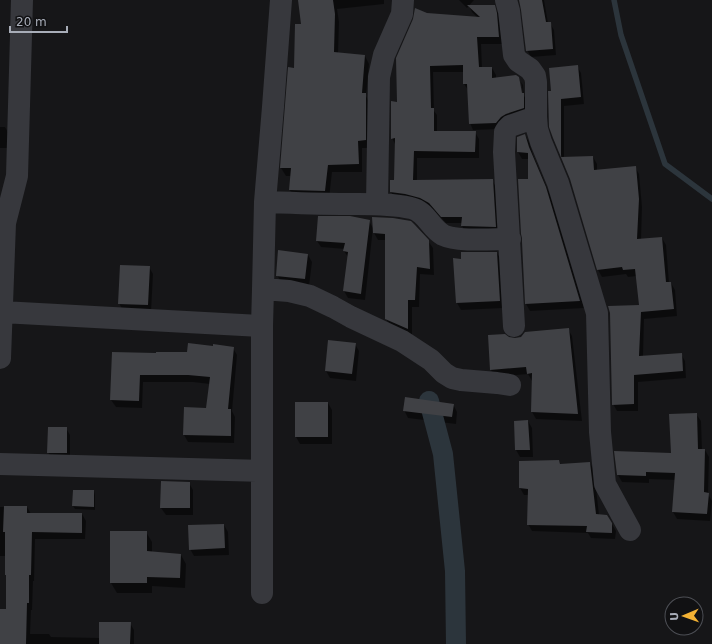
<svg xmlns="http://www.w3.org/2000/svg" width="712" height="644" font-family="'DejaVu Sans',sans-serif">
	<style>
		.shadow { fill: #0007 }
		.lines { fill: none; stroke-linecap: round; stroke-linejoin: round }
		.stream { stroke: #2c353c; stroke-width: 5.5 }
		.canal { stroke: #2c353c; stroke-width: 20 }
		.building { fill: #404145 }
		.street { stroke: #37383d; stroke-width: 22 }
	</style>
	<rect width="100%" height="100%" fill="#161618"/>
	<path class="shadow" d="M299,0H384V4L337,9L339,22L338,54L365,56L369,64L366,96L369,102V148H362V172H332L329,199L294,198L290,190L291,176H286L281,168L289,68L295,69L303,25Z
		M459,0H474L467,8Z
		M520,0H544L548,23H550L554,30L556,55L531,57L527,50Z
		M469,6H494L498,13L500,21L503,44H481L482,68H492L496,75V79L518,78L520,81H519L522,98H524L521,82L523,85L524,96L527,101V115L500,129L473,130L470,123L468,90L464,84V72H433L434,111L437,115V132H475L479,139V158H417V181L492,180L496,187L499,233H466L462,226V223H446L434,210L425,205L395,199L391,192V181H395L396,146L392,138L398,103L427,14L478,18L472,12Z
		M577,66L581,73L584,104L564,106V158L593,157L597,164V171L635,167L639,174L642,207L641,240L662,238L666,245L669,283H671L675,290L677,316L644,319L643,356L681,354L685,361L686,378L638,382V411H617L613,404L640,306L637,276L628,277L626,274L602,277L598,270L571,179L554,137L552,92Z
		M0,127H5L9,134V148H0Z
		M525,135L529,142L533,155L550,195L584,308L530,311L526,304L523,242L529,180V159H522L518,152V137Z
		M373,218L428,241L433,248L434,275L420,274L419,307H412V336L391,326L386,319V240H378L374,233Z
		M369,221L373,228L365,300L348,298L344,291L348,257L344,251L345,249L321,247L317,241Z
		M497,253L501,260L503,308L461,310L457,303L454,260H462Z
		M308,255L312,262L309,286L281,282L277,275Z
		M149,267L153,274L151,312L123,311L119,303Z
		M568,329L572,336L582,421L536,419L532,412V381L528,374L495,377L491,370L508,338L515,339Z
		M329,341L355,344L359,351L356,381L330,378L326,371Z
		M233,348L237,355L232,411L235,417L234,443L188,442L184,435L207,409L210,384L193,382H143L142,408L116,407L111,400L113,353L157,354L188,353Z
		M328,403L332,410V444H300L296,437Z
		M453,404L457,412L456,424L408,418L404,410Z
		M696,414L701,421L702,450H705L709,457L708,494L712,501L710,521L677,519L673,512L676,480L649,479V483L622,482L618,475L672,454Z
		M528,421L532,428L533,457H520L516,450Z
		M66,428L70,435V460H52L48,452Z
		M559,461L561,465L590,463L594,470L599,515L607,516L616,531L615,539L591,538L588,533L532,531L528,524V495H524L520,488V462Z
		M189,483L193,490V515H166L161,508Z
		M74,491H94L95,495V510L75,509L73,506Z
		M0,507H27L31,514H82L86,521L85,539H35L34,581H33L32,610H31L30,634H49L51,637L100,638L130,623L134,630V644H0V610H7V578L6,574V556H0Z
		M224,525L228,532L229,555L194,556L190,549Z
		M146,532L152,542V553L181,555L186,564L185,588L152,586V593H117L111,583Z"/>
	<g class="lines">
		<path class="stream" d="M614,0L621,35L665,164L712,199"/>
		<path class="canal" d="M429,401L443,454L455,571L456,644"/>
	</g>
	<path class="building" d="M298,0H333L335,14L334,52L365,55L362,93H366V140L358,141L359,164L328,165L325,191L289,190L291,168H280L288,67L294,68L295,24H301Z
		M519,0H542L546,22H551L553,49L526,51L521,10Z
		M467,5H495L497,13L499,37H477L479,67H492V78L516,75L519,77L522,93H524V108L506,114L501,117L496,123L469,124L467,84H463V65L430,66L431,108H434V131H476L475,152L414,151L413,180L493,179L496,227L461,226L462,217H441L429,203L420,198L405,194L390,192V180H394L395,138L391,139V101L397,102L396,58L413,19L415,8L427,13L480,17Z
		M578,65L581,97L561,99V157L593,156L594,170L636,166L639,199L637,239L662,237L666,282H671L674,309L641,312L639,356L682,353L683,371L634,375V404L612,405L610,313L608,306L639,305L635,269L623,270L622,267L597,270L570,179L553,138L549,127L548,91H551L549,68Z
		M525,134L529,147L546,187L580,301L525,304L522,242V238L521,234L518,179H528V153L517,152V137Z
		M318,216H350L370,220L361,294L343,291L348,252L343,251L345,243L316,241Z
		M372,217L393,218L411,221L415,225L429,240L430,269L417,267L415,300H408V329L385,319V234L373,233Z
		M278,250L308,254L305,279L276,276Z
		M461,252H497L500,301L456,303L453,258L461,259Z
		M120,265L150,266L148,305L118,304Z
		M569,328L578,414L531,412L532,373L527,374L526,367L490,370L488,335L505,334L509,337L515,338L521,337L525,332Z
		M328,340L356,343L352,374L325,371Z
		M188,343L213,346V344L234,347L228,409H231V436L183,435L184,407L206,408L210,377L188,375H140L139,401L110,400L112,352L156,353V352H187Z
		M405,397L454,404L452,417L403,411Z
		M295,402H328V437H295Z
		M697,413L698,449H705L704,492L709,493L707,514L672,512L675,473L646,472V476L617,475L614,451L671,453L669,414Z
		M528,420L530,450H515L514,421Z
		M48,427H67V453H47Z
		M559,460L560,464L590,462L596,514L607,515L612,523V533L586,532L587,526L527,525L528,489L519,488V461Z
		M161,481L190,482V508H160Z
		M73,490H94V507L72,506Z
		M4,506H27V513H82V533L32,532L31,575H29V603H27L26,644H0V609H6V575H5V532H3Z
		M224,524L225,548L189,550L188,525Z
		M110,531H147V551L181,554L180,578L147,577V583H110Z
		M99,622H131L130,644H99Z"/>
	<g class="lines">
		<path class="street" d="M281,0L273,107L265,202L263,289L289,291L310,296L333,307L351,317L402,341L431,360L444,373L452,378L461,380L497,383L510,385
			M506,0L509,11L514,55L518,61L530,69L535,76L536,82V117L537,129L541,142L558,183L597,313L600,432L605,484L630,530
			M265,202C291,203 316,204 341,204C364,204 389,203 411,208C426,211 430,228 443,235C457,242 493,239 510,239
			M377,204L379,77L384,55L402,14L403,0
			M2,312L262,326V593
			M262,326L263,289
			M514,326L504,152L505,132L507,129L510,126L536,117
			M0,358L5,223L17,176L22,0
			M0,464L261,471"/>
	</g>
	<g transform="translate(684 616) rotate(268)"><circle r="19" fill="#111113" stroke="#4d4f55"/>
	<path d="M0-3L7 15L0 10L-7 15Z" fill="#f2b134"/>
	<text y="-6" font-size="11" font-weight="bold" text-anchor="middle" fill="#a8adb8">U</text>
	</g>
	<path d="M10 26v6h57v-6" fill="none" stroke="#a8adb8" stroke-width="2"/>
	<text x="16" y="26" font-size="12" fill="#a8adb8" stroke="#111113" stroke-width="3" paint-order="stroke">20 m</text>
</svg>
